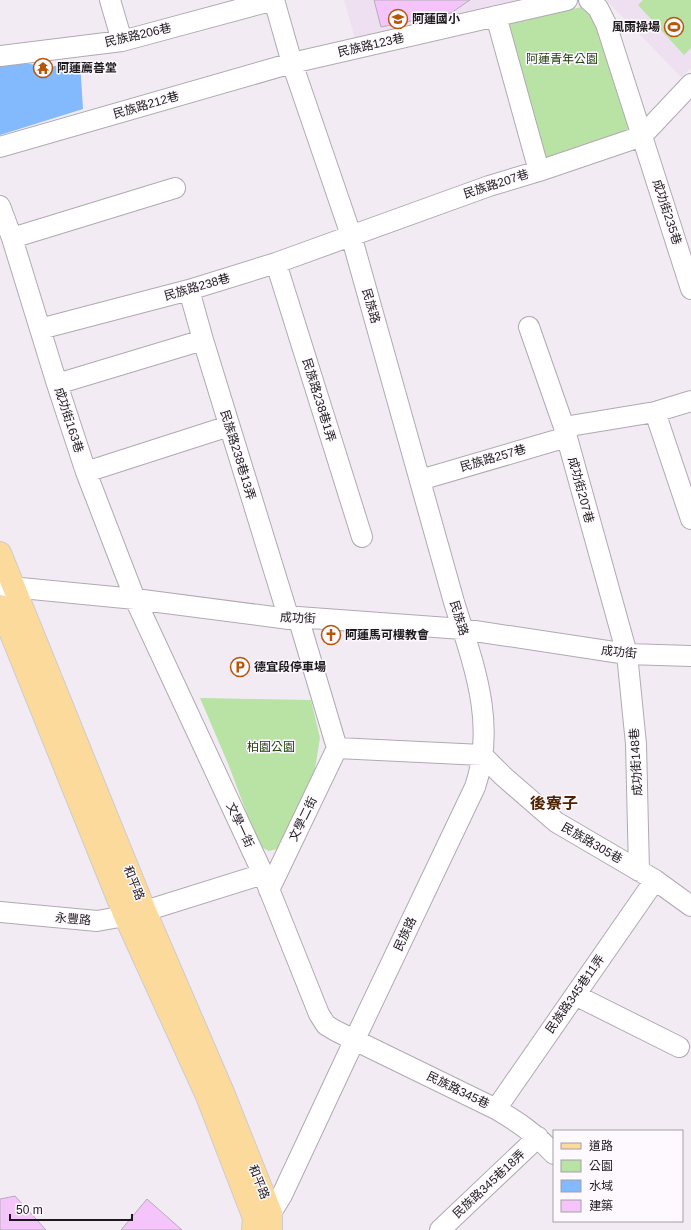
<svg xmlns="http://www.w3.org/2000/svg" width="691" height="1230" font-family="Helvetica,'Noto Sans TC',sans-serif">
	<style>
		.built { fill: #eee0f0 }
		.green { fill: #b9e2a5 }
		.water { fill: #83b9fd }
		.building { fill: #f4c4fb; stroke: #b4adb6 }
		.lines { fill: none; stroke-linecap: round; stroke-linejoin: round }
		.minor-casing { stroke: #b1a9b2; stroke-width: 22 }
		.major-casing { stroke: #cdcccd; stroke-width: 24 }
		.minor { stroke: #fff; stroke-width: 20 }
		.major { stroke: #fbda9b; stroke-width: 22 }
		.labels { text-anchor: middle; stroke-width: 3; stroke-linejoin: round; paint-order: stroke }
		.poi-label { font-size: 12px; font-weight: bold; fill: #1c191c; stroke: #fef9ff; text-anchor: start }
		.street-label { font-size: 12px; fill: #1c191c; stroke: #fef9ff }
		.park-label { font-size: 12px; fill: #22410e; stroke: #fef9ff }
		.district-label { font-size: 16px; font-weight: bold; fill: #4f2201; stroke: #fef9ff }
	</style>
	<rect width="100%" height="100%" fill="#f3ebf4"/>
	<path class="built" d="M344,0H538L355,39Z
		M606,0H691V68L681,77Z"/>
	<path class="green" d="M643,0H691V48L684,55L638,5Z
		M582,7L597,18L630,134L547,159L504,22Z
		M200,698L311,700L320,738L313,781L281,848L269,851L259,846L229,766Z"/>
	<path class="water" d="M80,61L83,109L0,135V66L23,63L50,67Z"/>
	<path class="building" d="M374,0H470L451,13L381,27Z
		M15,1196L46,1230H0V1199Z
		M147,1199L182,1230H121Z"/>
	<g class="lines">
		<defs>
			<path id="minor" d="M110,0L122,41
				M589,0L598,8L606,24L691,289
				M496,16L539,171
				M0,56L122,41L274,0
				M0,147L292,63L567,0
				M0,206L12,238L57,384L86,472L135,599L263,874L319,1014L326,1025L336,1031L496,1109C518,1122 536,1134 554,1154
				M12,238L175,188
				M276,263L362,537
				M189,290L203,340L289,619
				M529,327L564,427L627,654L636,744L639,871
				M40,329L189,290L276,263L489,186L539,171L642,136L691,84
				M57,384L203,340
				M655,412L691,519
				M564,427L655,412L691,401
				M86,472L229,426
				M420,480L567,437
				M0,586L135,599L289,619L298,617L462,629L627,654L691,656
				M298,617L337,748L482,755L503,776L556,822L655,880L691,906
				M269,890L337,748
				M0,912L97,921L125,916L145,911L263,874
				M575,995L679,1047
				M496,1109L655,880
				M259,1217L271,1213L282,1195L355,1039L475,787C497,723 473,663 454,602L351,235L292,63L274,0
				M440,1230L538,1137"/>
			<path id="major" d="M0,553L145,911L222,1090L271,1213V1230
				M0,606L125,916L207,1096L254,1218L253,1230"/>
		</defs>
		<use href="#minor" class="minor-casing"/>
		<use href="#major" class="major-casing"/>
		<use href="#minor" class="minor"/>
		<use href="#major" class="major"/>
	</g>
	<defs>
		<symbol id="school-ring" viewBox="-11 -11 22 22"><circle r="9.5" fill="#fef9ff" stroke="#b55708" stroke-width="1.5"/><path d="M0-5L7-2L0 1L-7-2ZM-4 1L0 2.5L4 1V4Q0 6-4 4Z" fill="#b55708"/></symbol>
		<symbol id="stadium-ring" viewBox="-11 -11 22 22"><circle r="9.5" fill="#fef9ff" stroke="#b55708" stroke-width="1.5"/><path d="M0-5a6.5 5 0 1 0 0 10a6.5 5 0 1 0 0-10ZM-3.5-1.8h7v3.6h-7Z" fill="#b55708"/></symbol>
		<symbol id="temple-ring" viewBox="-11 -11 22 22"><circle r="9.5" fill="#fef9ff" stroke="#b55708" stroke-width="1.5"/><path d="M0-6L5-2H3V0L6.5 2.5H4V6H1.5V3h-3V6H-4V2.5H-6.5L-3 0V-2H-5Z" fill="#b55708"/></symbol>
		<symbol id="church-ring" viewBox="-11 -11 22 22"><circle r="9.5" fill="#fef9ff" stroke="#b55708" stroke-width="1.5"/><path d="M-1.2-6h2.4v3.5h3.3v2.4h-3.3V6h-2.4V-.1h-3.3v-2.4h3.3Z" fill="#b55708"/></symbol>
		<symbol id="parking-ring" viewBox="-11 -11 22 22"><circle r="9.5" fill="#fef9ff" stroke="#b55708" stroke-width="1.5"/><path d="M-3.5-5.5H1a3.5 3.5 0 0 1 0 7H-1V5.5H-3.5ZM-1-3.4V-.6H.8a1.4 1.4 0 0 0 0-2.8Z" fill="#b55708"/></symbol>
	</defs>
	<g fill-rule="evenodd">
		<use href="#school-ring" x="387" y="8" width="22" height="22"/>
		<use href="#stadium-ring" x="663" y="16" width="22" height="22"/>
		<use href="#temple-ring" x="32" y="57" width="22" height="22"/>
		<use href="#church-ring" x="320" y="624" width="22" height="22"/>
		<use href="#parking-ring" x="229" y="656" width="22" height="22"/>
	</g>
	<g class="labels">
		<g class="poi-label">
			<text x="412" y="23">阿蓮國小</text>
			<text x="660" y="31" text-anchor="end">風雨操場</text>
			<text x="57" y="72">阿蓮薦善堂</text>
			<text x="345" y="639">阿蓮馬可樓教會</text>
			<text x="254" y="671">德宜段停車場</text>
		</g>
		<g class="street-label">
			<text transform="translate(138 35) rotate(-13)" y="4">民族路206巷</text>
			<text transform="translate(371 45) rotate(-13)" y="4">民族路123巷</text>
			<text transform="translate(146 105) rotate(-16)" y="4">民族路212巷</text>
			<text transform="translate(496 184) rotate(-18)" y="4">民族路207巷</text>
			<text transform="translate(667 212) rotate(72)" y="4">成功街235巷</text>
			<text transform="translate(197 287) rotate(-16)" y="4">民族路238巷</text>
			<text transform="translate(371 306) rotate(74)" y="4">民族路</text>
			<text transform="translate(319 400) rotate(73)" y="4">民族路238巷1弄</text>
			<text transform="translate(69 420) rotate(72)" y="4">成功街163巷</text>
			<text transform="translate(238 455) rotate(73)" y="4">民族路238巷13弄</text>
			<text transform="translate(493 458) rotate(-16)" y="4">民族路257巷</text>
			<text transform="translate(581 490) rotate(75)" y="4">成功街207巷</text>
			<text transform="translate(298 618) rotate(2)" y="4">成功街</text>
			<text transform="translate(459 618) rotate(73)" y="4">民族路</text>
			<text transform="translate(619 652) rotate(6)" y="4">成功街</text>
			<text transform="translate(636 762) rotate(-93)" y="4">成功街148巷</text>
			<text transform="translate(303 819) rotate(-64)" y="4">文學二街</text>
			<text transform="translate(240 825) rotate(65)" y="4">文學一街</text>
			<text transform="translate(592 843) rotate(30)" y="4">民族路305巷</text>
			<text transform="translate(134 883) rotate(68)" y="4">和平路</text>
			<text transform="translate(73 919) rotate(5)" y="4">永豐路</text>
			<text transform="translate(405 934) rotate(-65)" y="4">民族路</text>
			<text transform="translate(575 994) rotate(-55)" y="4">民族路345巷11弄</text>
			<text transform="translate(458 1090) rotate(26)" y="4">民族路345巷</text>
			<text transform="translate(259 1182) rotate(68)" y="4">和平路</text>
			<text transform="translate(489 1184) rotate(-43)" y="4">民族路345巷18弄</text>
		</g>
		<g class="park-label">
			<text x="562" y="63">阿蓮青年公園</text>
			<text x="271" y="751">柏園公園</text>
		</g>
		<g class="district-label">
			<text x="554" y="809">後寮子</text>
		</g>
	</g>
	<rect x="553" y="1130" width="130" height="92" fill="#fef9ff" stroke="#a49fa4"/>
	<rect x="561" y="1143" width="20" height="6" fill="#fbda9b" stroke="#a49fa4"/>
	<text x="589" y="1150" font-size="12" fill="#1c191c">道路</text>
	<rect x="561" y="1160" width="20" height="12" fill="#b9e2a5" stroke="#a49fa4"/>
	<text x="589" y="1170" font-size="12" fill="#1c191c">公園</text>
	<rect x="561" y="1180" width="20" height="12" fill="#83b9fd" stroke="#a49fa4"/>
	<text x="589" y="1190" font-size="12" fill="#1c191c">水域</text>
	<rect x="561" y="1200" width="20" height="12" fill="#f4c4fb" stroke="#a49fa4"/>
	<text x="589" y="1210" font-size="12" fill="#1c191c">建築</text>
	<path d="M10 1214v6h122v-6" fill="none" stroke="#1c191c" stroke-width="2"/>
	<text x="16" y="1214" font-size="12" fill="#1c191c" stroke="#fef9ff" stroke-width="3" paint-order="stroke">50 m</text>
</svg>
